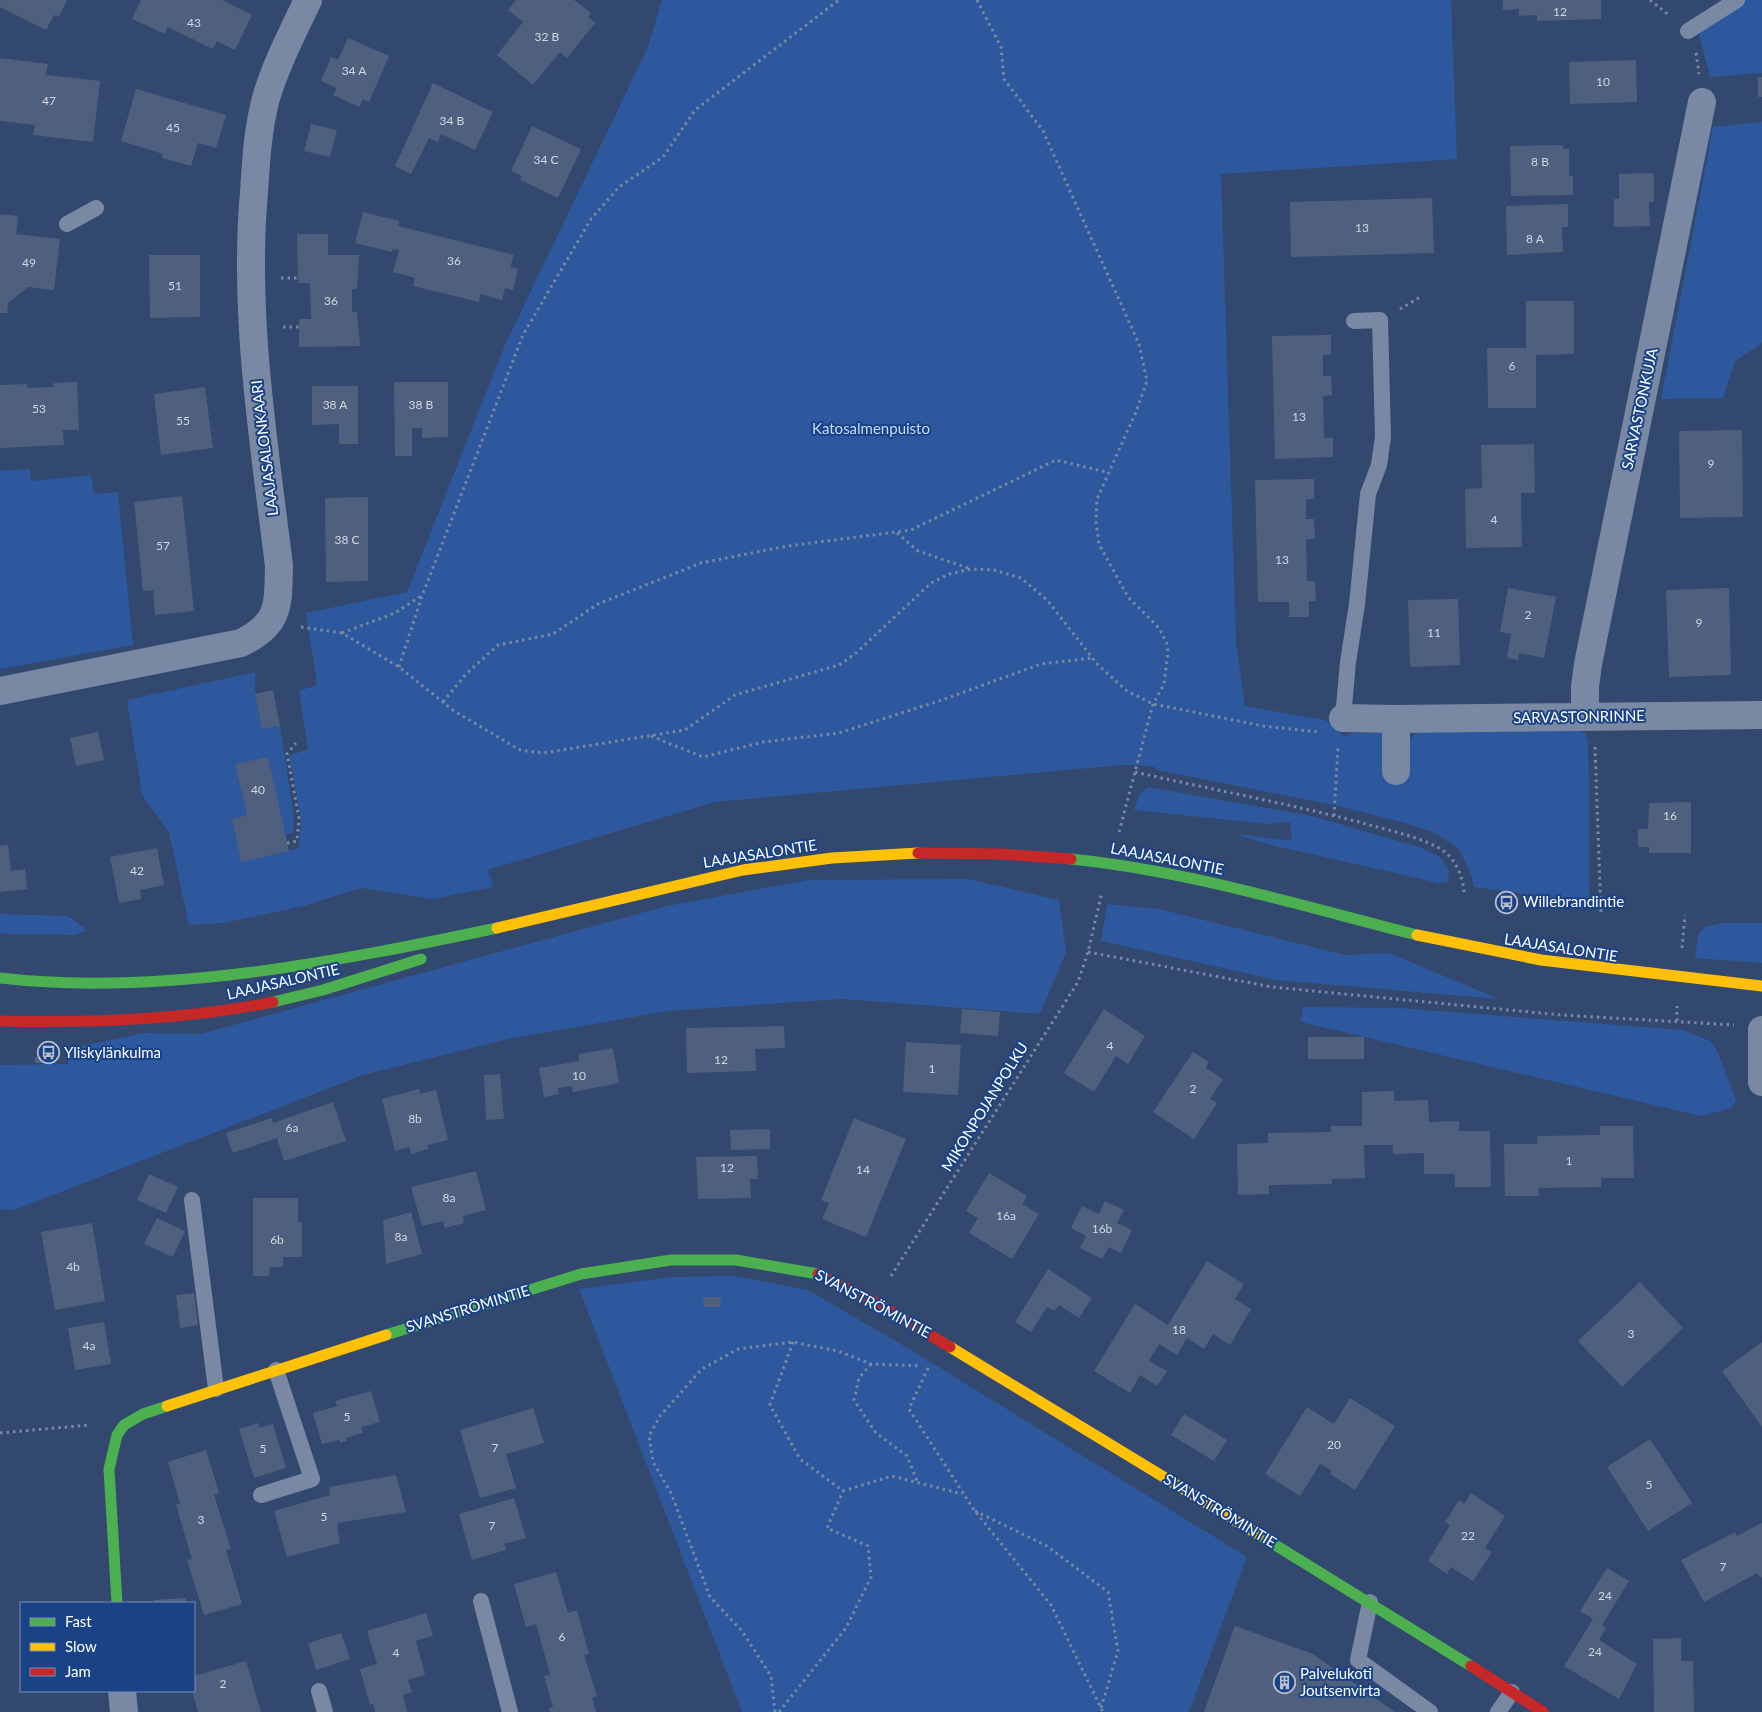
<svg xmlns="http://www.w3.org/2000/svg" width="1762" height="1712" font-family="Lato,sans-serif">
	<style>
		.green { fill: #2e589d }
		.building { fill: #4f607e }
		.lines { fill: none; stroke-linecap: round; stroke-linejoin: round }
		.path { stroke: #7989a4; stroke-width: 3; stroke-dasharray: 2.5 4; stroke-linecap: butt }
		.lane { stroke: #7989a4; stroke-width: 16 }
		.street { stroke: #7989a4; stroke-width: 28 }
		.fast { stroke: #4caf50; stroke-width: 11 }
		.slow { stroke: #ffc107; stroke-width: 11 }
		.jam { stroke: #c62828; stroke-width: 11 }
		.labels { text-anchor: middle; stroke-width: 4; stroke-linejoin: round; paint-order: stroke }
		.number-label { font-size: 12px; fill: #d3d7df }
		.street-label { font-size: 15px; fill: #fff; stroke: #1a4286 }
		.park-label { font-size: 15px; fill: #c6daf9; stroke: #1a4286 }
		.poi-label { font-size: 15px; fill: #fff; stroke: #1a4286; text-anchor: start }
	</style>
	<rect width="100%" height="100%" fill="#32486e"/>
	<path class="green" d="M662,0H1451L1457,159L1221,174L1236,642L1245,706L1325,720L1345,737L1351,733H1385L1408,745L1414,734L1429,729L1568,727L1585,733L1588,743L1589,791V899L1582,902L1474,887L1470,872L1459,849L1435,833L1405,823L1339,806L1157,770L1153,766L1122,765L715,802L487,870L494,887L432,899L361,888L303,906L224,923L189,925L169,832L142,795L127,700L255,672V694L262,729L280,726L294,817L293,833L285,835L268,757L236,764L247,815L232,819L241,861L299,848L301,818L289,755L308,750L299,691L317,685L306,613L407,592L505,345L648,47Z
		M1741,0H1762V73L1710,77L1698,31Z
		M1762,122V343L1735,361L1723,398L1661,399L1713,127Z
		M30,469L31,481L91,475L94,494L118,492L133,645L0,669V471Z
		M1148,787L1312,816L1419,847L1440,857L1449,871L1448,882L1439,883L1267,844L1235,834C1255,835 1272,840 1292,840L1290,822L1267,824L1134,810L1140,793Z
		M968,879L1059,900L1066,952L1040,1014L841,999L668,1011L508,1039L363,1075L14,1210L0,1209V1065L68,1064V1049L144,1033L200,1034L667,906L808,880Z
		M1107,904L1159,909L1345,955L1389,953L1499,999L1276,980L1101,941Z
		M0,914L68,916L87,930L75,935L5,934L0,933Z
		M1723,923H1762V963L1695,958L1699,933L1705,927Z
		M1303,1007L1399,1008L1683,1030L1710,1041L1717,1050L1736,1101L1731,1108L1701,1116L1301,1022Z
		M734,1276L808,1290L911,1350L1247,1557L1189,1712H742L579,1289L672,1277Z"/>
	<path class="building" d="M0,0H67L59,17L54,15L46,30L0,7Z
		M141,0H222L252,15L235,50L217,41L213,49L168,27L165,34L132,19Z
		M516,0H574L591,13L588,17L595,23L567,58L560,52L533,85L497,55L523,22L508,10Z
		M1503,0H1601V19L1537,21V15L1519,16V9L1503,10Z
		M348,38L389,56L369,102L363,99L359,107L333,95L337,88L321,81L331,57L338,60Z
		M0,58L48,64L46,75L100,81L93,142L33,135L35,125L0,121Z
		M1636,60L1637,102L1570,104L1569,62Z
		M1758,77H1762V97H1758Z
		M433,83L493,112L475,150L441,134L438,142L429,138L411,174L395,166Z
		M136,89L226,115L216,148L198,143L191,166L162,158L163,154L121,141Z
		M311,124L337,130L330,157L304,151Z
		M532,126L581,149L558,198L520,180L522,176L511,171Z
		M1563,145V149H1569V176H1573V195L1511,196L1510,146Z
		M1654,173V202H1649L1650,226L1614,227V199H1619V174Z
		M1432,198L1434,253L1291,257L1290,202Z
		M1568,204V227H1562L1563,252L1507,255L1506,206Z
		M363,212L399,221L398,226L514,255L510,267L518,269L513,290L505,288L502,300L480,294L479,302L413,286L415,278L393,272L399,250L393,249L392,252L355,243Z
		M0,214L18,216L16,234L60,239L54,290L28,287L8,303L7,313H0Z
		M297,234H328V255H359L357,289H352V312H357L360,346L299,347V319H311L310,283H298Z
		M149,255H200V317L150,318Z
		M1526,301H1574V354L1536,355V408H1488L1487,348H1526Z
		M1331,335V355H1323V376H1331L1332,395L1323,396L1324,438H1333V457L1275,459L1272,336Z
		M77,382L79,430H63L64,445L0,448V385L27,384V388L54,387V383Z
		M394,382H448V437L422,438V428H412V456H395Z
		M312,386H358V444H339V424L312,425Z
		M205,387L213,448L161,455L154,394Z
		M1742,430L1743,517L1680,518L1679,431Z
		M1534,444L1535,493H1521L1522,547L1466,548L1465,489L1482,488L1481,445Z
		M1314,479V499H1306V519H1314L1315,539H1306L1307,581H1315L1316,601H1309V617H1289V602H1258L1255,480Z
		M182,496L194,611L155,615L153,590L143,591L134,502Z
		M368,497V581L326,582L325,498Z
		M1508,588L1556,597L1544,658L1519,653L1518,660L1507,658L1511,634L1500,632Z
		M1729,588L1731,675L1669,677L1666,590Z
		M1458,599L1460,665L1410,667L1408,600Z
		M273,690L280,726L262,729L255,694Z
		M98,732L104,760L76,766L70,738Z
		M268,757L289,851L241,862L232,819L247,815L235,764Z
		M1691,802V853H1649V847H1638V829H1648L1649,803Z
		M8,845L11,871L25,869L27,889L0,892V846Z
		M157,848L164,885L140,890L141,899L119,903L110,857Z
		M962,1009L1000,1012L998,1036L960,1033Z
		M1104,1009L1145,1036L1128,1064L1116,1056L1094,1092L1064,1073Z
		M784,1026L785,1048L755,1049L756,1071L687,1073L686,1028Z
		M1308,1037H1364V1059H1308Z
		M906,1042L961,1045L958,1095L903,1092Z
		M613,1048L619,1083L573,1092L572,1086L558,1088L559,1094L544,1097L539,1068L579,1061V1054Z
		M1193,1052L1209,1062L1206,1068L1223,1079L1210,1099L1217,1103L1194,1139L1153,1112Z
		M35,1057H55V1063H35Z
		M500,1074L504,1119L486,1120L484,1075Z
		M419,1089L420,1094L436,1090L448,1140L428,1145V1149L411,1154L409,1147L395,1151L382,1099Z
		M1394,1091V1101L1428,1100L1429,1122L1459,1121V1131H1490L1491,1187H1455V1174H1424V1153L1393,1154V1145H1364L1365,1178L1332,1179V1184L1269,1185V1194L1238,1195L1237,1144L1268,1143V1133L1331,1132V1126H1362V1092Z
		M333,1102L346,1141L284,1161L277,1138L233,1153L226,1133L272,1118L273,1123Z
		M854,1118L906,1139L866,1237L822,1219L829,1203L821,1200Z
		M1600,1126H1633L1634,1178H1601V1187L1538,1188L1539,1196H1505L1504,1144H1537V1136L1600,1135Z
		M770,1129V1149L731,1150L730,1130Z
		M757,1156L758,1179H750L751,1198L698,1199L696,1157Z
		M476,1171L486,1210L463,1216L464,1223L445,1228L443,1221L422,1226L411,1187Z
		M989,1173L1027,1196L1022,1204L1039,1214L1012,1259L969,1233L978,1218L966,1211Z
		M149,1174L178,1187L166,1213L137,1200Z
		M253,1198H298V1222H302V1257H283V1267H270L269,1276H253Z
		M1105,1201L1124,1210L1117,1223L1132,1230L1121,1253L1109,1247L1102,1259L1080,1248L1086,1236L1071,1228L1082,1206L1099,1214Z
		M411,1212L422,1254L386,1264L383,1220Z
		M157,1218L185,1231L173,1257L144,1244Z
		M92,1223L105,1301L55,1310L41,1232Z
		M1207,1261L1244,1284L1235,1299L1251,1309L1230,1345L1213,1334L1204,1349L1187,1338L1177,1355L1159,1344L1149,1361L1167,1371L1157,1386L1140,1375L1130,1393L1094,1371L1135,1304L1168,1325Z
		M1048,1269L1092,1298L1079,1318L1059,1305L1054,1311L1047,1307L1031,1332L1015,1322Z
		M1640,1282L1683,1328L1622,1387L1578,1341Z
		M194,1293L198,1325L180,1328L176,1295Z
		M703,1297H721L720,1307H704Z
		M104,1322L111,1364L75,1370L68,1328Z
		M1762,1342V1427L1722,1371Z
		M371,1391L380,1422L361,1427L363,1433L346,1438L347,1441L340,1443L339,1440L322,1444L313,1413L337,1406L335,1401Z
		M1350,1398L1395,1426L1355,1490L1330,1474L1332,1471L1320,1464L1300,1496L1265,1474L1307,1407L1334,1424Z
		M533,1408L544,1443L506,1454L516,1488L480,1498L460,1430Z
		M1184,1414L1227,1440L1214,1461L1171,1435Z
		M258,1423L260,1428L273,1424L286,1468L254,1478L239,1429Z
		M1650,1439L1692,1503L1648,1531L1607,1467Z
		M206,1450L219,1493L214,1495L231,1549L226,1550L242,1604L204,1615L187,1560L192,1559L176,1505L180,1503L168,1462Z
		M396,1475L406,1512L337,1523L340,1543L287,1557L274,1511L330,1495L329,1487Z
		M1471,1493L1505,1516L1485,1548L1492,1552L1473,1581L1451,1567L1447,1574L1428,1561L1450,1525L1445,1522L1459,1500L1464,1504Z
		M514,1498L526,1538L504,1544L506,1550L472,1560L459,1514Z
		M1762,1523V1577L1760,1578L1757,1573L1704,1602L1681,1560L1735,1532L1737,1536Z
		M1607,1568L1629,1581L1602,1625L1606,1628L1599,1640L1637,1664L1619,1699L1564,1666L1593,1619L1580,1611Z
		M556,1572L568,1613L577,1610L589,1654L584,1655L597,1696L592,1698L596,1712H550L549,1708L553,1707L544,1676L550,1674L536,1624L526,1627L514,1584Z
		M186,1598V1603H154L153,1600Z
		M426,1613L433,1636L416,1641L425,1675L408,1680L412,1692L403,1695L407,1712H375L373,1704L370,1705L360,1669L377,1664L367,1631Z
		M1235,1626L1313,1654L1395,1712H1204Z
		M341,1633L350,1659L316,1670L308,1643Z
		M1681,1638V1661H1693L1694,1712H1654L1653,1639Z
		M246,1661L261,1712H198L192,1691L194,1676Z"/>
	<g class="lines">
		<path class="path" d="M977,0L1001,47L1004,79L1043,131L1139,344L1147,381L1136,412L1097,499L1096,522L1099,544L1128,597L1159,628L1167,644L1168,652L1164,684L1153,704L1118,836
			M1650,0L1669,15
			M1696,53L1699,74
			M281,278H298
			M1400,309L1422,296
			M283,327H299
			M897,533L918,551L971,569
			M301,627L342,633L399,667L454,711L520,750L543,753L685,730L735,695L839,665L855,654L931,583L949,574L971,569L994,570L1021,578L1047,600L1098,665L1127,691L1153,704L1263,726L1318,732
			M342,633L395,613L421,596
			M399,667L422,596L523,335L591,219L619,187L663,157L695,110L839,0
			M443,702L466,674L498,645L553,634L598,604L701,563L788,546L911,530L1056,460L1107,472
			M651,736L703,757L763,742L839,733L942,700L1041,664L1092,658
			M1595,747L1601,914
			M1135,772C1210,789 1285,803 1359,822C1386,830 1415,835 1439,848C1455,857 1463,876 1464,893
			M1334,816L1338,746
			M287,843L297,841L299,818L287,754L296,743
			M1682,948L1685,915
			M1088,952L1272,987L1561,1015L1734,1025
			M1677,1021V1006
			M891,1276L1078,982L1088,952L1102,892
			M793,1342L770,1405L800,1459L843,1491L892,1476L962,1494
			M871,1364L859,1378L854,1400L876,1433L907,1456L917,1481
			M928,1368L909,1409L974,1510L1051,1605L1103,1712
			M0,1433L89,1425
			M975,1511L1047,1546L1108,1592L1118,1651L1101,1708
			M775,1712L771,1676L742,1631L710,1597L671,1493L653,1462L649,1436L660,1416L702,1369L738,1349L793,1342L838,1351L871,1364L921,1366
			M779,1712L846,1628L871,1577L868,1546L827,1528L843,1491"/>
		<path class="lane" d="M1688,31L1737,0
			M67,224L96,208
			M1343,718L1348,662L1357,604L1368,494L1379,465L1383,437L1380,320L1354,321
			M192,1200L216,1389
			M261,1495L312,1479L276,1370
			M481,1601L510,1712
			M1370,1602L1358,1660L1430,1712
			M319,1691L325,1712
			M1498,1712L1512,1692"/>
		<path class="street" d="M0,691L241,643C280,624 278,606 279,566C264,442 243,317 254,192C256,160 258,128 266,98C276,64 293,32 308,0
			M1585,717V687L1588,664L1702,102
			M1343,718L1396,719L1762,715
			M1396,719V771
			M1762,1030V1082
			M122,1691L124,1712"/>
		<path class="fast" d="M1071,859C1189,871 1302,906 1417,935
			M0,978C160,997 340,961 497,928
			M273,1002L323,990L421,959
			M386,1335L581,1274L671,1260H736L818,1274
			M1259,1535L1471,1666
			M117,1603L109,1469L117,1435L124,1425L143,1414L167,1406"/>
		<path class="slow" d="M497,928L743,870L832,858L918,853
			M1417,935L1541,960L1762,986
			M950,1347L1259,1535
			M167,1406L386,1335"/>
		<path class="jam" d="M918,853L1001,854L1071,859
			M0,1021C92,1023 183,1020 273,1002
			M818,1274L875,1302L950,1347
			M1471,1666L1543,1712"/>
	</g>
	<defs>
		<symbol id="bus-ring" viewBox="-11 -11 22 22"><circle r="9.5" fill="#1a4286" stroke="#b7bfcc" stroke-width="1.5"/><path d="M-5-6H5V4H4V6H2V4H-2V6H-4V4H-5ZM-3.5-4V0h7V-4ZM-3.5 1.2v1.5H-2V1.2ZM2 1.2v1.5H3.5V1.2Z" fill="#b7bfcc"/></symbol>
		<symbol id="building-ring" viewBox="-11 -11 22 22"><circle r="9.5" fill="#1a4286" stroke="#b7bfcc" stroke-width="1.5"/><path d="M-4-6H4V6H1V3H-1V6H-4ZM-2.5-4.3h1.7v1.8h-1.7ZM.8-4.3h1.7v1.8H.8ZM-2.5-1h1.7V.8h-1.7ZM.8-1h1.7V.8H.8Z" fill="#b7bfcc"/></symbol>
	</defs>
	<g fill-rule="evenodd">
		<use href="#bus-ring" x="1494" y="890" width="25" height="25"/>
		<use href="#bus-ring" x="36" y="1040" width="25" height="25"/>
		<use href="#building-ring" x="1272" y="1670" width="25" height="25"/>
	</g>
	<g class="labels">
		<g class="number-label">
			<text x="1560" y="16">12</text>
			<text x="194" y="27">43</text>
			<text x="547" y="41">32 B</text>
			<text x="354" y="75">34 A</text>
			<text x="1603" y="86">10</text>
			<text x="49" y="105">47</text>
			<text x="452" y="125">34 B</text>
			<text x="173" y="132">45</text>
			<text x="546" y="164">34 C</text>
			<text x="1540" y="166">8 B</text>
			<text x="1362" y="232">13</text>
			<text x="1535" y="243">8 A</text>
			<text x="454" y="265">36</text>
			<text x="29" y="267">49</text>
			<text x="175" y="290">51</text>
			<text x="331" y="305">36</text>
			<text x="1512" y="370">6</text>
			<text x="335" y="409">38 A</text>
			<text x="421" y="409">38 B</text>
			<text x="39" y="413">53</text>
			<text x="1299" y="421">13</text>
			<text x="183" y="425">55</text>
			<text x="1711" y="468">9</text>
			<text x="1494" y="524">4</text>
			<text x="347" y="544">38 C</text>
			<text x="163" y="550">57</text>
			<text x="1282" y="564">13</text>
			<text x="1528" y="619">2</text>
			<text x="1699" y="627">9</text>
			<text x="1434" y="637">11</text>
			<text x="258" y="794">40</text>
			<text x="1670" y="820">16</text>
			<text x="137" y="875">42</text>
			<text x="1110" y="1050">4</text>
			<text x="721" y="1064">12</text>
			<text x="932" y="1073">1</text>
			<text x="579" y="1080">10</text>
			<text x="1193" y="1093">2</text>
			<text x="415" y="1123">8b</text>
			<text x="292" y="1132">6a</text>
			<text x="1569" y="1165">1</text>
			<text x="727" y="1172">12</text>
			<text x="863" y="1174">14</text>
			<text x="449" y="1202">8a</text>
			<text x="1006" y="1220">16a</text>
			<text x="1102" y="1233">16b</text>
			<text x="401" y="1241">8a</text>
			<text x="277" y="1244">6b</text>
			<text x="73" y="1271">4b</text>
			<text x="1179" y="1334">18</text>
			<text x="1631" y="1338">3</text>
			<text x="89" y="1350">4a</text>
			<text x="347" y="1421">5</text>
			<text x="1334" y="1449">20</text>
			<text x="495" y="1452">7</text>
			<text x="263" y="1453">5</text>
			<text x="1649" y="1489">5</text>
			<text x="324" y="1521">5</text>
			<text x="201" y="1524">3</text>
			<text x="492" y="1530">7</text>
			<text x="1468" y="1540">22</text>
			<text x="1723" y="1571">7</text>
			<text x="1605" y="1600">24</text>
			<text x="562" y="1641">6</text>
			<text x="1595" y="1656">24</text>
			<text x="396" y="1657">4</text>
			<text x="223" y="1688">2</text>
		</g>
		<g class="street-label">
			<text transform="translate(1640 409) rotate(-78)" y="5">SARVASTONKUJA</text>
			<text transform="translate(265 448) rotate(-97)" y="5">LAAJASALONKAARI</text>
			<text transform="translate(1579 717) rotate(-1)" y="5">SARVASTONRINNE</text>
			<text transform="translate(760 854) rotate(-9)" y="5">LAAJASALONTIE</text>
			<text transform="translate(1167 859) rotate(11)" y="5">LAAJASALONTIE</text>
			<text transform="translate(1561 948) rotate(9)" y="5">LAAJASALONTIE</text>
			<text transform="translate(283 982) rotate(-13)" y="5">LAAJASALONTIE</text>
			<text transform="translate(985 1107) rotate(-58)" y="5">MIKONPOJANPOLKU</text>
			<text transform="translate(873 1304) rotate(28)" y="5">SVANSTRÖMINTIE</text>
			<text transform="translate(468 1309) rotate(-17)" y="5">SVANSTRÖMINTIE</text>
			<text transform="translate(1220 1511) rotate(31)" y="5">SVANSTRÖMINTIE</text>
		</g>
		<g class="park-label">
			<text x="871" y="434">Katosalmenpuisto</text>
		</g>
		<g class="poi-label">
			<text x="1523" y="907">Willebrandintie</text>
			<text x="64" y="1058">Yliskylänkulma</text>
			<text x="1300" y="1679">Palvelukoti<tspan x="1300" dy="17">Joutsenvirta</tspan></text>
		</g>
	</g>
	<rect x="20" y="1602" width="175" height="90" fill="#1a4286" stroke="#768eb6"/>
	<rect x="30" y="1618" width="25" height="8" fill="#4caf50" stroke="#768eb6"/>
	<text x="65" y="1627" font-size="15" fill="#ffffff">Fast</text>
	<rect x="30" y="1643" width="25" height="8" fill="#ffc107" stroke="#768eb6"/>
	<text x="65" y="1652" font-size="15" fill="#ffffff">Slow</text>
	<rect x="30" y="1668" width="25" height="8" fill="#c62828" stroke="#768eb6"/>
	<text x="65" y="1677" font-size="15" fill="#ffffff">Jam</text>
</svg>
